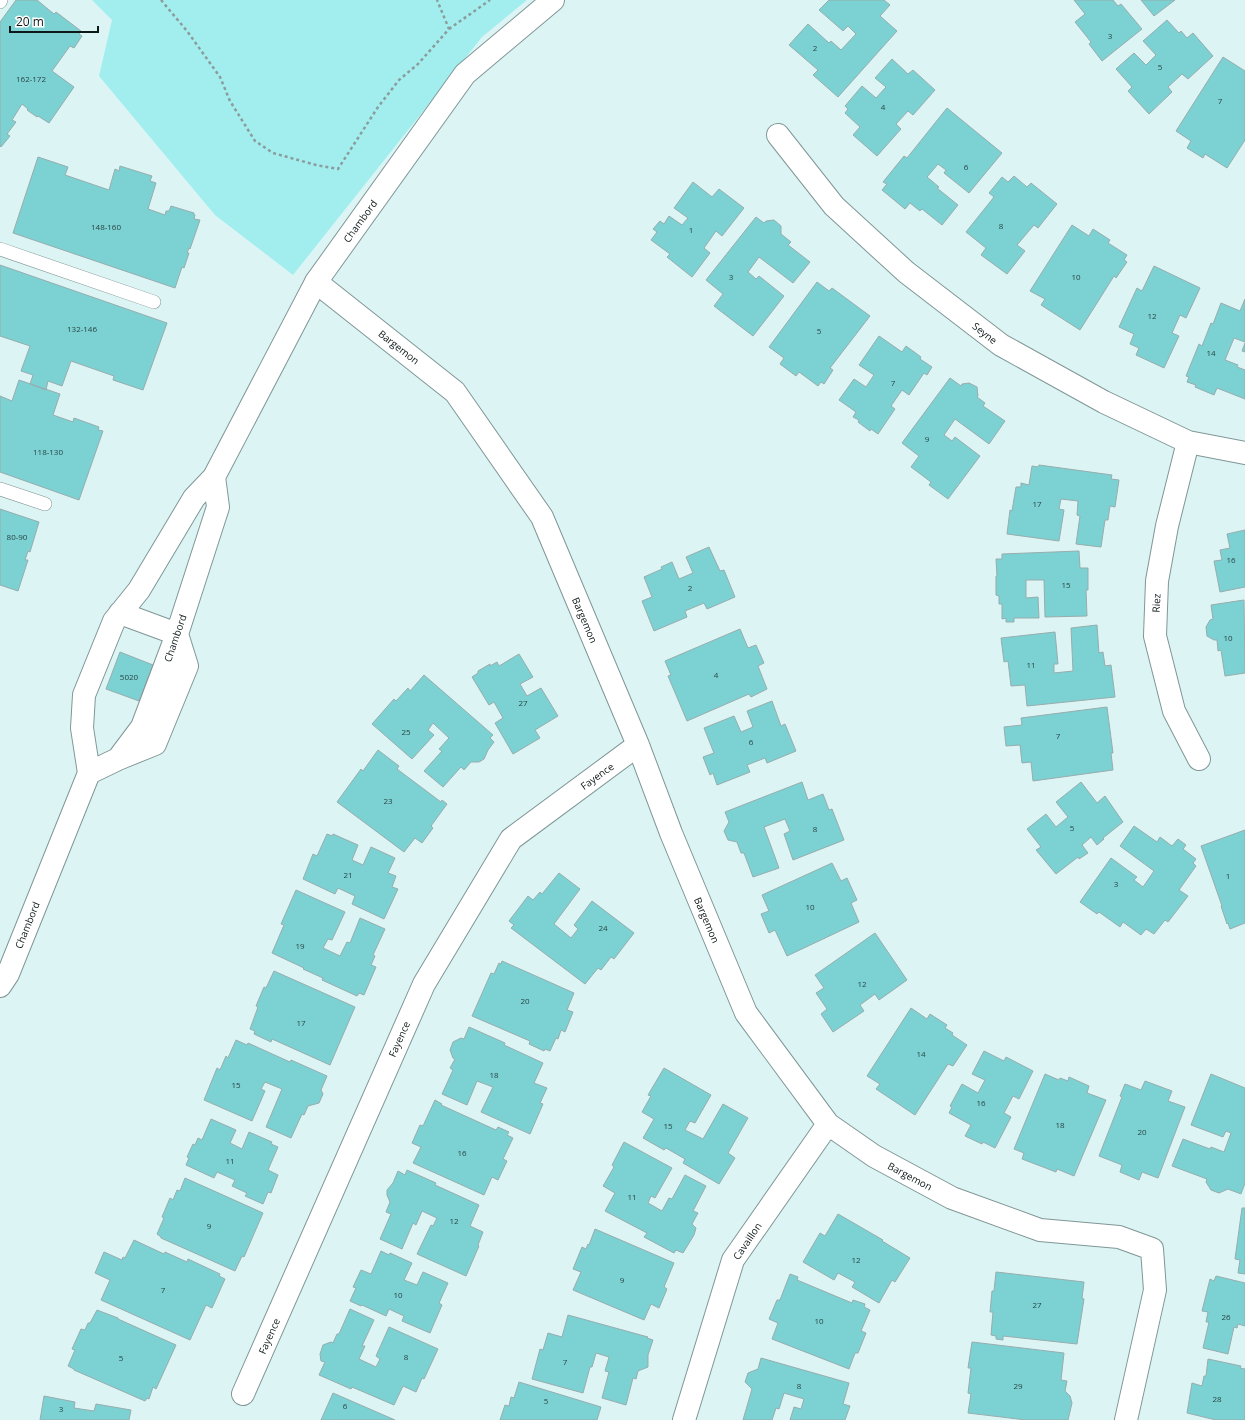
<svg xmlns="http://www.w3.org/2000/svg" width="1245" height="1420" font-family="'Open Sans',sans-serif">
	<style>
		.green { fill: #a2eeef }
		.building { fill: #7cd1d2; stroke: #97adae }
		.lines { fill: none; stroke-linecap: round; stroke-linejoin: round }
		.lane-casing { stroke: #809697; stroke-width: 14 }
		.street-casing { stroke: #809697; stroke-width: 24 }
		.secondary-casing { stroke: #809697; stroke-width: 24 }
		.path { stroke: #8a9c9c; stroke-width: 2.5; stroke-dasharray: 3 3; stroke-linecap: butt }
		.lane { stroke: #fff; stroke-width: 13 }
		.street { stroke: #fff; stroke-width: 22 }
		.secondary { stroke: #fff; stroke-width: 22 }
		.labels { text-anchor: middle; stroke-width: 3; stroke-linejoin: round; paint-order: stroke }
		.number-label { font-size: 8px; fill: #2a4646 }
		.street-label { font-size: 10px; fill: #0f1818; stroke: #fff }
	</style>
	<rect width="100%" height="100%" fill="#dcf4f4"/>
	<path class="green" d="M92,0H527L482,37L293,275L215,215L99,76L112,20Z"/>
	<path class="building" d="M16,0H37L54,14L56,12L81,31L79,34L82,36L74,48L70,46L52,71L74,87L49,123L38,116L37,117L27,110L28,109L22,104L12,120L16,122L7,134L10,136L1,147L0,146V22Z
		M829,0H884L890,5L880,16L897,31L838,97L813,75L818,70L789,45L808,24L829,43L831,41L841,50L856,34L848,26L843,31L819,10Z
		M1074,0H1113L1118,6L1121,4L1142,29L1102,61L1089,44L1091,42L1075,22L1085,14Z
		M1141,0H1175L1154,16Z
		M1167,20L1179,33L1181,31L1187,38L1193,33L1213,56L1188,79L1182,74L1168,87L1172,92L1149,114L1128,91L1132,87L1116,69L1134,53L1146,65L1156,55L1143,41Z
		M1223,57L1245,71V140L1227,168L1205,154L1203,158L1187,148L1191,141L1176,131Z
		M892,59L908,74L913,70L935,90L913,115L908,111L896,124L901,129L877,156L853,135L860,127L845,113L848,109L845,106L862,86L876,98L886,87L875,78Z
		M947,108L1002,153L969,193L944,173L946,170L938,164L927,177L939,187L937,188L958,205L942,225L922,209L920,211L910,203L905,209L882,190L887,184L883,182L904,156L907,158Z
		M38,157L68,167L65,175L109,190L115,169L119,171L120,166L152,176L150,181L156,183L148,209L165,215L166,211H169L171,206L194,213V215H195L194,219L200,220L190,249L189,248L187,253H189L184,268L182,267L175,288L13,233Z
		M1014,176L1027,187L1031,183L1057,204L1038,228L1034,225L1017,245L1025,251L1007,274L981,255L986,248L966,232L994,197L989,193L1002,177L1008,182Z
		M693,182L712,197L719,189L744,208L722,236L716,231L704,248L710,253L692,277L667,257L670,254L651,240L657,232L653,229L660,221L664,224L669,216L682,225L688,218L674,208Z
		M756,217L764,223L766,221L774,220L781,226V234L791,242L788,245L810,262L793,283L759,257L748,272L756,279L759,276L784,296L753,336L714,306L723,294L706,280Z
		M1072,225L1089,236L1093,229L1110,240L1108,243L1127,255L1124,260L1127,262L1116,278L1114,276L1080,330L1041,305L1045,299L1030,291Z
		M0,265L167,323L143,390L113,380L114,376L71,361L62,386L48,381L46,390L30,384L33,375L21,371L30,346L0,336Z
		M1154,266L1200,288L1186,318L1180,315L1172,333L1179,336L1164,368L1136,355L1139,348L1130,344L1134,334L1119,327L1137,288L1142,291Z
		M817,282L829,291L832,288L870,316L830,368L833,370L824,384L821,382L818,386L799,372L796,376L780,364L784,358L769,347Z
		M1245,299V342L1234,338L1225,360L1238,365L1237,367L1245,370V399L1217,388L1214,395L1195,387L1196,385L1187,382L1189,377L1186,376L1199,344L1202,346L1211,323L1213,324L1221,303L1240,311Z
		M879,336L902,352L906,346L921,357L920,359L932,367L927,375L924,373L909,395L902,390L891,406L895,409L878,434L871,429L870,431L858,422L859,420L853,417L856,412L839,400L854,379L866,387L874,375L859,365Z
		M1245,343V352L1242,351Z
		M950,378L961,386L962,384L969,383L977,387L978,396L977,397L985,403L983,406L1005,421L989,444L955,419L944,435L952,441L955,437L980,456L948,499L929,485L931,482L911,467L919,456L902,443Z
		M19,380L60,394L53,415L73,422L74,418L99,427L98,430L103,431L79,500L0,472V396L12,401Z
		M1039,465L1112,475L1111,479L1119,480L1115,507L1110,506L1108,520H1105L1101,547L1076,544L1080,516L1077,515L1078,501L1061,499L1059,509L1064,510L1059,541L1007,534L1010,510L1012,511L1016,487H1021V483L1029,485L1032,466L1038,467Z
		M0,509L39,522L30,552L28,551L25,560H28L18,591L0,585Z
		M1245,530V587L1220,592L1214,561L1222,560L1220,550L1230,548L1227,534Z
		M709,547L720,571L724,570L735,597L707,609L704,603L685,611L687,617L654,631L642,601L652,597L644,577L662,569L661,567L672,562L679,579L693,573L686,557Z
		M1079,551L1080,568H1088V590H1086L1087,616L1045,617L1044,580H1026V598L1038,597L1039,618H1014V622H1006V618L1002,619V604H999V596L996,595V576H997L996,559H1002V554Z
		M1244,600L1245,673L1225,676L1221,650L1218,651L1217,640H1214L1207,636L1206,627L1210,620L1213,619L1211,605Z
		M1097,625L1099,653L1103,652L1105,666L1111,665L1115,697L1027,706L1025,685L1011,686L1008,661L1004,662L1001,638L1055,632L1058,664H1054V673L1073,671L1071,628Z
		M740,629L748,648L756,645L764,663L758,666L767,689L751,697L749,694L687,721L668,676L671,675L665,661Z
		M120,652L153,665L139,701L106,689Z
		M519,654L533,677L520,684L527,696L541,688L558,716L535,730L540,738L513,754L495,723L503,718L494,702L489,705L472,677L478,673V671L490,664V666L497,662L499,666Z
		M424,675L493,735L490,738L494,742L488,750L484,759L479,762H471L464,770L461,767L443,787L424,771L442,751L439,749L449,738L433,723L428,730L434,735L412,759L372,724L394,699L396,701L408,688L410,691Z
		M772,701L781,726L785,724L796,751L767,763L765,758L747,765L750,772L717,785L713,773L710,775L703,757L714,753L704,728L734,716L741,732L753,727L747,711Z
		M1107,707L1113,753H1111L1113,770L1033,781L1031,762L1022,763L1020,745L1006,746L1004,727L1022,725L1021,718Z
		M378,750L399,766L397,769L441,802L442,800L447,804L431,826L433,828L422,843L415,838L404,852L337,802L361,769L363,771Z
		M802,782L808,800L823,794L829,810L832,809L844,840L793,860L784,834L790,831L785,819L764,827L779,868L753,877L744,853H741L737,842L728,840L724,831L729,822L725,812Z
		M1081,782L1097,803L1105,796L1123,822L1103,838L1104,839L1097,845L1091,837L1082,845L1088,853L1079,859L1078,857L1056,874L1036,850L1041,847L1027,829L1046,814L1056,827L1068,817L1056,802Z
		M1134,826L1157,842L1160,837L1172,846L1178,839L1186,845L1183,849L1196,859L1193,863L1196,866L1179,890L1188,896L1168,922L1165,920L1154,934L1146,929L1141,935L1123,922L1120,927L1099,912L1097,914L1080,902L1111,858L1137,877L1134,880L1143,887L1154,871L1120,846Z
		M1245,830V923L1230,929L1228,923L1227,924L1221,906H1222L1201,846Z
		M327,834L332,836L333,834L358,845L352,860L363,865L371,847L395,858L388,873L396,876L392,887L398,889L384,919L352,904L355,896L338,888L335,894L303,879L313,854L317,856Z
		M832,863L841,881L847,878L857,900L851,903L859,922L787,956L775,930L769,933L761,914L769,911L762,895Z
		M559,873L580,889L554,924L571,938L578,929L574,925L592,901L634,933L614,959L611,957L601,970L598,968L585,984L511,928L514,925L509,921L528,896L533,900L540,892L542,894Z
		M296,890L345,912L332,940L328,939L323,948L340,956L347,942L350,943L360,918L385,929L373,955L375,956L371,965L376,967L364,995L359,993L357,996L322,980L323,978L303,969L304,968L272,953L284,925L281,924Z
		M875,933L907,980L879,1000L875,994L860,1005L864,1011L833,1032L821,1014L827,1009L816,993L824,988L815,975Z
		M502,961L574,993L567,1010L573,1012L565,1032L561,1030L558,1039L556,1038L550,1051L545,1049L544,1051L529,1044L530,1041L472,1016L491,973L494,974L499,963L501,964Z
		M274,971L355,1007L330,1065L272,1039L271,1042L254,1034L255,1031L250,1029L258,1007L256,1006L264,987L266,988Z
		M911,1008L927,1019L930,1014L947,1025L945,1028L953,1033L952,1035L967,1045L953,1066L948,1064L915,1115L876,1089L880,1084L867,1076Z
		M469,1027L505,1043L504,1045L543,1063L534,1083L547,1088L540,1103L543,1104L530,1134L481,1112L493,1087L477,1081L467,1105L442,1094L453,1070L450,1068L455,1059L453,1058L450,1050L453,1042L461,1038L464,1039Z
		M236,1040L247,1045L248,1043L290,1062L291,1060L327,1076L321,1090L323,1094L319,1103L308,1106L304,1115L302,1114L291,1138L266,1127L282,1089L265,1082L261,1089L265,1091L252,1121L204,1100L217,1068L220,1070L226,1056L228,1058Z
		M984,1051L1004,1061L1006,1057L1033,1071L1019,1099L1013,1096L1004,1113L1011,1117L995,1148L983,1142L982,1144L965,1136L971,1125L949,1113L952,1107L950,1106L962,1084L978,1093L985,1080L972,1074Z
		M664,1068L711,1095L695,1123L690,1121L685,1130L703,1139L723,1104L748,1118L728,1153L735,1158L719,1184L683,1163L685,1159L666,1148L664,1150L643,1138L654,1119L642,1112L651,1096L648,1095Z
		M1045,1074L1059,1080L1060,1078L1068,1081L1069,1077L1089,1086L1087,1093L1106,1100L1074,1176L1057,1169L1056,1172L1022,1159L1024,1153L1014,1149Z
		M1211,1074L1245,1088V1183L1241,1194L1228,1189L1219,1193L1211,1190L1206,1182L1207,1179L1172,1166L1183,1139L1210,1149L1211,1147L1224,1152L1231,1133L1226,1131L1223,1137L1191,1125Z
		M1145,1081L1172,1091L1168,1101L1185,1107L1158,1178L1142,1172L1139,1180L1120,1172L1122,1165L1099,1156L1122,1097L1120,1096L1125,1084L1141,1090Z
		M435,1100L442,1104L441,1105L496,1130L498,1127L509,1132L507,1135L513,1138L503,1159L507,1161L498,1180L492,1177L484,1195L413,1163L421,1147L412,1143L420,1125L423,1126Z
		M211,1119L236,1130L230,1143L242,1149L249,1132L272,1142L271,1144L278,1147L268,1170L278,1175L271,1193L268,1192L263,1204L245,1196L247,1193L232,1186L235,1180L217,1172L214,1178L186,1165L189,1158L187,1157L193,1144L195,1145L198,1138L202,1140Z
		M624,1142L672,1168L655,1198L651,1196L648,1203L662,1211L669,1198L672,1199L685,1175L706,1186L693,1211L698,1213L692,1224L696,1228L694,1235L683,1253L676,1250L674,1253L644,1237L647,1233L605,1211L615,1193L603,1186L614,1167L612,1165Z
		M407,1170L436,1183L435,1185L479,1205L470,1226L483,1232L478,1245L479,1246L466,1276L417,1254L431,1225L433,1226L437,1218L422,1211L416,1225L413,1223L402,1249L380,1239L391,1214L386,1212L390,1202L387,1195V1190L393,1183L398,1171L405,1175Z
		M185,1178L263,1213L244,1257L242,1256L235,1271L161,1238V1237L157,1234L164,1218L162,1217L170,1198L173,1200L177,1190L180,1191Z
		M1242,1208H1245V1274L1238,1273L1240,1260L1235,1259Z
		M838,1214L883,1240L882,1241L910,1258L895,1282L892,1280L879,1303L852,1287L855,1282L838,1273L834,1280L803,1262L820,1233L825,1236Z
		M595,1229L674,1263L664,1287L667,1289L659,1308L651,1304L644,1320L573,1290L581,1272L573,1269L582,1247L586,1249L588,1244L589,1245Z
		M134,1240L164,1254L165,1252L187,1262L188,1259L220,1274L219,1276L225,1279L212,1308L206,1305L190,1340L101,1300L110,1280L95,1273L104,1252L122,1260L123,1257L125,1258Z
		M381,1251L389,1255L390,1253L412,1263L404,1280L417,1285L423,1272L448,1283L439,1303L442,1305L430,1333L402,1321L404,1316L389,1309L386,1316L362,1305L361,1306L350,1301L356,1288L353,1287L361,1270L371,1274Z
		M996,1272L1084,1282L1082,1298L1084,1299L1077,1344L1003,1336V1340L996,1339V1336L991,1335L993,1312H990L992,1291H994Z
		M790,1274L798,1277L797,1280L852,1303L853,1300L865,1304L864,1307L870,1310L861,1331L866,1333L858,1353H855L849,1369L772,1339L778,1323L769,1319L777,1300H780Z
		M1216,1276L1245,1283V1326L1238,1324L1237,1328L1234,1327L1228,1354L1203,1348L1209,1322H1206L1208,1312L1202,1311L1210,1279L1214,1281Z
		M350,1309L374,1320L362,1346H365L359,1359L376,1367L380,1359L376,1356L389,1327L438,1349L424,1379L422,1378L416,1392L403,1386L394,1405L352,1387L351,1389L319,1375L325,1362L321,1361L320,1354L323,1345L331,1342L333,1343L337,1334H339Z
		M97,1310L118,1318V1319L176,1345L156,1389L153,1387L149,1399L147,1398L145,1401L74,1370V1369L68,1366L75,1350L72,1349L81,1329L85,1330L88,1323H90Z
		M568,1315L648,1337L647,1338L653,1340L648,1355V1367L638,1371L636,1379L633,1378L626,1405L602,1398L609,1372L605,1371L609,1357L596,1353L592,1367H590L583,1393L532,1379L540,1349L543,1350L548,1333L562,1337Z
		M972,1342L1064,1353L1061,1380L1067,1381L1065,1391L1070,1396L1072,1403L1068,1420H1026L968,1413L971,1394L968,1393L971,1368H968Z
		M761,1358L849,1383L843,1404L850,1406L845,1420H790L794,1407L801,1409L804,1399L784,1393L779,1409L776,1408L772,1420H743L752,1389L745,1382L748,1373L758,1369Z
		M1208,1359L1241,1366L1240,1368L1245,1369V1420H1216L1187,1413L1192,1383L1202,1386L1204,1376H1206Z
		M519,1382L601,1407L597,1420H500L505,1405L509,1406L511,1397L514,1398Z
		M333,1393L395,1420H321Z
		M44,1396L75,1402L74,1408L94,1411L96,1404L131,1410L129,1420H40Z"/>
	<g class="lines">
		<defs>
			<path id="lane" d="M0,2L1,0
				M0,249L154,302
				M0,489L45,504"/>
			<path id="street" d="M778,135L834,206L906,272L1001,345L1104,402L1188,442L1245,453
				M316,282L455,392L542,517L638,745L671,833L746,1013L828,1124L874,1156L952,1198L1040,1230L1119,1237L1152,1249L1155,1290L1126,1420
				M1188,442L1167,526L1157,581L1155,636L1174,711L1199,759
				M243,1394L424,984L511,839L638,745
				M684,1420L733,1260L828,1124"/>
			<path id="secondary" d="M118,759L155,744L187,666L177,634L120,613
				M89,773L118,759L142,727L177,634L218,507L214,477
				M0,986L8,974L89,773L82,728L84,695L114,621L139,590L194,498L214,477L316,282L465,74L553,0"/>
		</defs>
		<use href="#lane" class="lane-casing"/>
		<use href="#street" class="street-casing"/>
		<use href="#secondary" class="secondary-casing"/>
		<path class="path" d="M161,0L187,31L220,77L230,101L255,141L273,153L316,165L338,169L378,107L399,80L418,64L449,29L437,0
			M449,29L490,0"/>
		<use href="#lane" class="lane"/>
		<use href="#street" class="street"/>
		<use href="#secondary" class="secondary"/>
	</g>
	<g class="labels">
		<g class="number-label">
			<text x="1110" y="39">3</text>
			<text x="815" y="51">2</text>
			<text x="1160" y="70">5</text>
			<text x="31" y="82">162-172</text>
			<text x="1220" y="104">7</text>
			<text x="883" y="110">4</text>
			<text x="966" y="170">6</text>
			<text x="1001" y="229">8</text>
			<text x="106" y="230">148-160</text>
			<text x="691" y="233">1</text>
			<text x="731" y="280">3</text>
			<text x="1076" y="280">10</text>
			<text x="1152" y="319">12</text>
			<text x="82" y="332">132-146</text>
			<text x="819" y="334">5</text>
			<text x="1211" y="356">14</text>
			<text x="893" y="386">7</text>
			<text x="927" y="442">9</text>
			<text x="48" y="455">118-130</text>
			<text x="1037" y="507">17</text>
			<text x="17" y="540">80-90</text>
			<text x="1231" y="563">16</text>
			<text x="1066" y="588">15</text>
			<text x="690" y="591">2</text>
			<text x="1228" y="641">10</text>
			<text x="1031" y="668">11</text>
			<text x="716" y="678">4</text>
			<text x="129" y="680">5020</text>
			<text x="523" y="706">27</text>
			<text x="406" y="735">25</text>
			<text x="1058" y="739">7</text>
			<text x="751" y="745">6</text>
			<text x="388" y="804">23</text>
			<text x="1072" y="831">5</text>
			<text x="815" y="832">8</text>
			<text x="348" y="878">21</text>
			<text x="1228" y="879">1</text>
			<text x="1116" y="887">3</text>
			<text x="810" y="910">10</text>
			<text x="603" y="931">24</text>
			<text x="300" y="949">19</text>
			<text x="862" y="987">12</text>
			<text x="525" y="1004">20</text>
			<text x="301" y="1026">17</text>
			<text x="921" y="1057">14</text>
			<text x="494" y="1078">18</text>
			<text x="236" y="1088">15</text>
			<text x="981" y="1106">16</text>
			<text x="1060" y="1128">18</text>
			<text x="668" y="1129">15</text>
			<text x="1142" y="1135">20</text>
			<text x="462" y="1156">16</text>
			<text x="230" y="1164">11</text>
			<text x="632" y="1200">11</text>
			<text x="454" y="1224">12</text>
			<text x="209" y="1229">9</text>
			<text x="856" y="1263">12</text>
			<text x="622" y="1283">9</text>
			<text x="163" y="1293">7</text>
			<text x="398" y="1298">10</text>
			<text x="1037" y="1308">27</text>
			<text x="1226" y="1320">26</text>
			<text x="819" y="1324">10</text>
			<text x="406" y="1360">8</text>
			<text x="121" y="1361">5</text>
			<text x="565" y="1365">7</text>
			<text x="799" y="1389">8</text>
			<text x="1018" y="1389">29</text>
			<text x="1217" y="1402">28</text>
			<text x="546" y="1404">5</text>
			<text x="345" y="1409">6</text>
			<text x="61" y="1412">3</text>
		</g>
		<g class="street-label">
			<text transform="translate(360 221) rotate(-54)" y="4">Chambord</text>
			<text transform="translate(985 333) rotate(38)" y="4">Seyne</text>
			<text transform="translate(399 347) rotate(38)" y="4">Bargemon</text>
			<text transform="translate(1156 603) rotate(-87)" y="4">Riez</text>
			<text transform="translate(585 620) rotate(67)" y="4">Bargemon</text>
			<text transform="translate(175 638) rotate(-71)" y="4">Chambord</text>
			<text transform="translate(597 776) rotate(-36)" y="4">Fayence</text>
			<text transform="translate(707 920) rotate(67)" y="4">Bargemon</text>
			<text transform="translate(27 925) rotate(-68)" y="4">Chambord</text>
			<text transform="translate(399 1039) rotate(-66)" y="4">Fayence</text>
			<text transform="translate(910 1176) rotate(28)" y="4">Bargemon</text>
			<text transform="translate(747 1241) rotate(-56)" y="4">Cavaillon</text>
			<text transform="translate(269 1336) rotate(-66)" y="4">Fayence</text>
		</g>
	</g>
	<path d="M10 26v6h88v-6" fill="none" stroke="#0f1818" stroke-width="2"/>
	<text x="16" y="26" font-size="12" fill="#0f1818" stroke="#ffffff" stroke-width="3" paint-order="stroke">20 m</text>
</svg>
